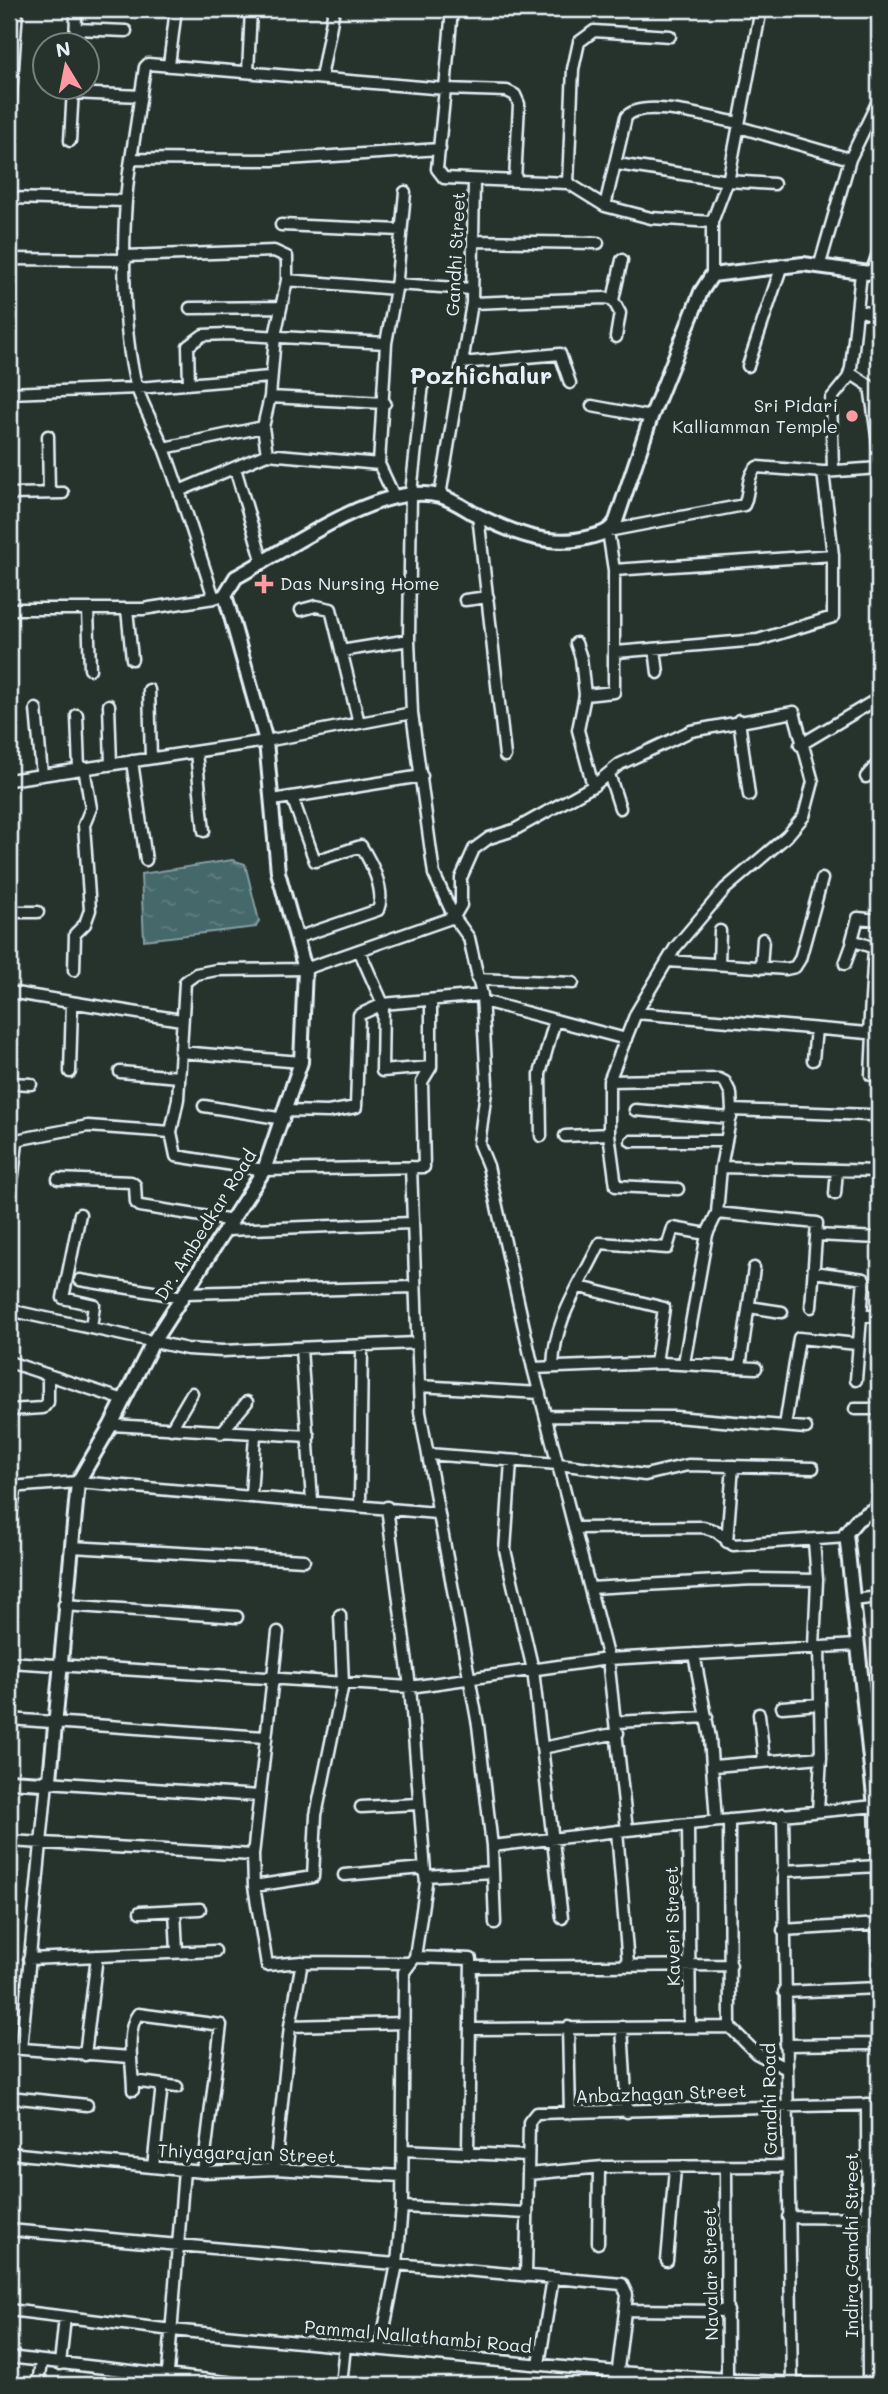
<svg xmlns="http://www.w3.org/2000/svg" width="888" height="2394" font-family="Mali,sans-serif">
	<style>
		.built { fill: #393f38 }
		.grass { fill: url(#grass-dots); stroke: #9db0a8; stroke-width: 2 }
		.water { fill: url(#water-ripples); stroke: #869fa3; stroke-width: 2 }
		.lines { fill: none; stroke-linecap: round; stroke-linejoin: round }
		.minor-casing { stroke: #e8f1f8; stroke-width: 15 }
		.tertiary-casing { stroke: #e8f1f8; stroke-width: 18 }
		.minor { stroke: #26332d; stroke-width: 10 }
		.tertiary { stroke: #26332d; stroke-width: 12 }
		.poi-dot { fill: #ff9aa2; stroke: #26332d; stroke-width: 2.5 }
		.labels { text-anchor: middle; stroke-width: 7; stroke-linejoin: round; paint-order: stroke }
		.street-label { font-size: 18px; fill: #e8f1f8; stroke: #26332d }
		.poi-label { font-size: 18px; fill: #e8f1f8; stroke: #26332d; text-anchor: end }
		.district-label { font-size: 24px; font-weight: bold; fill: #e8f1f8; stroke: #26332d }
	</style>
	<defs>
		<pattern id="grass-dots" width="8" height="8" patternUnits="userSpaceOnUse" patternTransform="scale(1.75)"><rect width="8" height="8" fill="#527059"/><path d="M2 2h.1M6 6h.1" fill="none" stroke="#6b8572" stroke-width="1.8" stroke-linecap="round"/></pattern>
		<pattern id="water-ripples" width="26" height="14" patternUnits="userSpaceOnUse" patternTransform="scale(1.75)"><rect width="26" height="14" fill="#45686b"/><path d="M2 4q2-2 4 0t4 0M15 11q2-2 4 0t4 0" fill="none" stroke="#607e81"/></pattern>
	</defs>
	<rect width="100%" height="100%" fill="#26332d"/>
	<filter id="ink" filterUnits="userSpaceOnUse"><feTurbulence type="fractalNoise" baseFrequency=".0143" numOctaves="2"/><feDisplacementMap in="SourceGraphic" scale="14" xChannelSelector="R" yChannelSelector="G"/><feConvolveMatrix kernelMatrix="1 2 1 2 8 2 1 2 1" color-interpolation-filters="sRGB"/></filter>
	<g filter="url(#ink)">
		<path class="built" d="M879,1619V1707L866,1681L860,1630Z"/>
		<path class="grass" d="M879,1633V1681L872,1661Z"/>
		<path class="water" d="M232,860L245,864L259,921L256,927L144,940L141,874Z"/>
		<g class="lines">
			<defs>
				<path id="minor" d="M452,9L445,89L507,91L515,95L519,104L515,181
					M76,29L126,31
					M75,46L76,14
					M169,65L176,9
					M248,72L251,9
					M321,78L334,9
					M72,93L141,96
					M9,125L17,9
					M739,127L850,159
					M70,141L73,89
					M131,159L145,67L148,64L445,89L437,169L444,178L568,183L605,206L651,218L712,222
					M617,164L728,181L774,184
					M568,183L573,69L579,42L594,31L670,36
					M9,198L126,201
					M605,206L626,117C642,97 715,119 739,123
					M281,225L401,230
					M474,241L598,243
					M125,256L274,251L287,257V280L275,336L270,397L263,427L267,454
					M9,259L126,260
					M820,264L850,159L879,99
					M712,275V222L729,177L761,9
					M287,280L396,289
					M396,284L472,289
					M613,300L622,260
					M472,303L605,298L613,300L620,313L616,337
					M190,308L281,307
					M857,310L879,316
					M462,363L560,354L570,383
					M748,366L782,265
					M850,373L870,386L879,450
					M189,384L188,346L203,335L227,334L386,343
					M423,384L411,493L409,640L412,713L434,874L454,917L469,938L482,995L487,1084L479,1144L488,1166L533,1368L608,1659L627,1830L875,1806L879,1924L877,2041L872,2044L785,2045
					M9,393L138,388L269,377
					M270,397L385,403
					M592,406L651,417
					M48,436L49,493
					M164,448L263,427
					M235,468L263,563
					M833,469L831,399L848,378L851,368L861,273
					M179,491L267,454L379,464
					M9,494L63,493
					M394,496L379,464L386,343L396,289L405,192
					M440,496L472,303L474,180
					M478,515L505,756
					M833,555L614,570L608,531L744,505C750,492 746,476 757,467L823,472L879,468
					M225,595L214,598C198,549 183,500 165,451C157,430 144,409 137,388C121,331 121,218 131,159L272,160L440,149
					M465,600L488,597
					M9,609H143L214,598
					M127,609L132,659
					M88,610L90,669
					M301,610L316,606L331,609L359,723
					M576,643L581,658L585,695L578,730L593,786
					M655,649L658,673
					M341,651L409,640
					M616,652L758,640L833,617V555L823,472
					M149,690L151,758
					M585,695L614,692V570
					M109,705L111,764
					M36,709L42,775
					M77,715L79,769
					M739,720L749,795
					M800,745L879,698
					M196,752L204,831
					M132,761L146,860
					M609,774L620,808
					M866,777L879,762
					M9,780L266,741L412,713
					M292,797L315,861L361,846C371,862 386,891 378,910L296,938
					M273,800L422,776
					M9,837V868
					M9,912H38
					M359,950L383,1004L382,1071L431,1067
					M668,961L786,969L795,967L800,959L822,879
					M719,964L720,931
					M845,964L853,942
					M761,968L763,939
					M74,970L75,934L85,924L90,910L84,825L91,808L84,768
					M477,979L573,983
					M9,992L181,1020
					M431,1000V1067L422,1082L424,1167L264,1170L176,1156L171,1132L178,1099L185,982L196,974L216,970L305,969L454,917L461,905V878L474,849L489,838L514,830L593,786L620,764L691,731L794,712L813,782L804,816L787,836L725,889L675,948L636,1013L609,1081V1134L616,1186L678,1189
					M483,1001L626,1039
					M636,1013L879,1034
					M869,1033L874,948L852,940L858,918L879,920
					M180,1052L301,1062
					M813,1060L816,1029
					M70,1072L72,1003
					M120,1072L179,1077
					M871,1075L873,1034
					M609,1081L719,1079L725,1082L731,1094L732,1110L721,1167L717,1213L707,1234L684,1363
					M9,1083L31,1084
					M204,1106L284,1119
					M635,1110L731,1118
					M732,1110L870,1115
					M286,1111L328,1112L356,1107L359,1015L383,1004L482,995
					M541,1136L540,1074L555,1020
					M565,1136L609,1134
					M631,1141H726
					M411,1167L420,1412L478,1725L492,1846L495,1923
					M721,1167L879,1171
					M58,1179L131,1182L135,1185L136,1203L140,1206L233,1221
					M835,1194L837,1170
					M9,1206L17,1143L21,1139L88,1126L171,1132
					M717,1213L817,1223L811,1307
					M80,1214L63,1298L94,1305L91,1328
					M227,1230L411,1223
					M816,1235L879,1238
					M814,1272L864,1279L856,1380
					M80,1280L183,1297
					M580,1287L664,1308L656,1363
					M185,1293L415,1287
					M749,1307L782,1312
					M9,1310L187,1349L222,1351L416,1343
					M861,1316H879
					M301,1349L312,1500
					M9,1362L124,1400
					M553,1367C554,1319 580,1286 600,1243L667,1248L673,1228L707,1234
					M740,1367L754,1268
					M533,1368L661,1363L756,1368
					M419,1386L540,1393
					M855,1409H879
					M9,1410L43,1408L48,1402V1375
					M546,1416L675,1417L806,1428
					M111,1425L309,1436
					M785,1426L799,1338L857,1344
					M171,1429L192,1393
					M221,1433L247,1402
					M428,1454L558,1464L645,1475L688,1465L813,1468
					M511,1461L505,1550L533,1670L562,1918
					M9,1487L78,1482L436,1513
					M251,1495L255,1435
					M360,1504L362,1347
					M9,1524L16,1487
					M575,1528L703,1527L716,1531L733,1545L846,1537
					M727,1542L733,1466
					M71,1547L304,1560
					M590,1588L753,1579L817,1580
					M853,1600L879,1597
					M64,1605L237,1617
					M278,1632L253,1855L254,1886L267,1965L302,1962
					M814,1647L817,1580L814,1541
					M694,1654L710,1738L716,1821
					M9,1662L410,1687L608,1659L857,1645
					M782,1707L820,1704
					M759,1714L764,1760
					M9,1719L265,1737
					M617,1722L707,1717
					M542,1748L618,1733
					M714,1766L821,1757
					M361,1807L418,1804
					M818,1811L821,1757L819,1647
					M783,1814L792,2384
					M688,1824L690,2027
					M617,1831L628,1964
					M9,1841L253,1855
					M492,1846L627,1830
					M783,1871L879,1866
					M344,1875L424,1868
					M425,1876L493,1872
					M254,1886L313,1877L316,1815L343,1684L340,1615
					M175,1911L177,1951
					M140,1912L200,1909
					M783,1930L879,1924
					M415,1957L471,1959L468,2151
					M29,1959L215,1951
					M471,1967L731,1965
					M784,1992L878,1988
					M290,2026L403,2023
					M568,2027L570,2113
					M622,2027L627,2112
					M730,2027L756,2053L785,2068
					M471,2029L730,2027L729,1820
					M9,2048L130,2057
					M21,2049L47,1782L259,1796
					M85,2055L97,1956
					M133,2081L177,2087
					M133,2090C133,2070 125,2030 138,2014L221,2025L203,2172
					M9,2097L87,2105
					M867,2104L868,2385
					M403,2150L528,2156
					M9,2153L203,2172L275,2169L401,2176
					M153,2167L162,2085
					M726,2167L727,2381
					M275,2169L290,2026L302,1962L409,1963
					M528,2174L603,2167L787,2166
					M402,2207L527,2213
					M788,2217L879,2218
					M9,2230L622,2284L627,2295L616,2385
					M598,2243L599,2168
					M667,2261L675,2169
					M526,2276L529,2122L536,2113L879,2104
					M9,2310L172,2330L617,2372L826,2385
					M625,2310L728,2311
					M380,2349L397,2264L402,2207L404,1972L415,1957L426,1883L410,1687L387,1507
					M17,2358L253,2385
					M60,2364L65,2317
					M539,2364L553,2278
					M38,2385L41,2362
					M167,2385L184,2170
					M341,2385L345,2346"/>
				<path id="tertiary" d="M879,1506L857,1520L846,1533L875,1806L879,1805
					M9,1781L43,1783L50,1779L78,1482L111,1425L153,1342L264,1170L301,1062L305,969L278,872L266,741L225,595L236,577C287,550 381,480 440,496C451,499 463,507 473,513C509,531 548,549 590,537C601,534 610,532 616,521L651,417L701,292L712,275L803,264L869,273L874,269L879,255"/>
			</defs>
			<use href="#minor" class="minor-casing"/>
			<use href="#tertiary" class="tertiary-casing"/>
			<use href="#minor" class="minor"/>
			<use href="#tertiary" class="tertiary"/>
		</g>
	</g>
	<g class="poi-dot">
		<circle cx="852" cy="416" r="7"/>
		<path d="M260.5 573.5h7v7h7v7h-7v7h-7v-7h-7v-7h7z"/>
	</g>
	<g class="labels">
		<g class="street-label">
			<text transform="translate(456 254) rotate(-87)" y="6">Gandhi Street</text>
			<text transform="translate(206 1225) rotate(-58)" y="6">Dr. Ambedkar Road</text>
			<text transform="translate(673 1926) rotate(-91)" y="6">Kaveri Street</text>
			<text transform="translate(661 2094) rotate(-2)" y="6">Anbazhagan Street</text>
			<text transform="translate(770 2099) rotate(-91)" y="6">Gandhi Road</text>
			<text transform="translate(247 2154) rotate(2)" y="6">Thiyagarajan Street</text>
			<text transform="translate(852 2245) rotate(-90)" y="6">Indira Gandhi Street</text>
			<text transform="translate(711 2274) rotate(-91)" y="6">Navalar Street</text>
			<text transform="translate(418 2337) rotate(5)" y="6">Pammal Nallathambi Road</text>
		</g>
		<g class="poi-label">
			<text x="838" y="412">Sri Pidari<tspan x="838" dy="21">Kalliamman Temple</tspan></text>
			<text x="280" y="590" text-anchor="start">Das Nursing Home</text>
		</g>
		<g class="district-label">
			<text x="481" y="384">Pozhichalur</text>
		</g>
	</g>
	<rect width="888" height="2394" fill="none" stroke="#26332d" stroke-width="35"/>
	<rect x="18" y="18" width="853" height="2359" fill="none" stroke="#e8f1f8" stroke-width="2.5" filter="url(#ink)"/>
	<g transform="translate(66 66) rotate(350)"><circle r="33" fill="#26332d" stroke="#747f7e" stroke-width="2"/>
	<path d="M0-5L12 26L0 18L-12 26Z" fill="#ff9aa2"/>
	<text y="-10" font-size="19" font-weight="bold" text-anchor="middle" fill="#e8f1f8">N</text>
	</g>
</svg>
